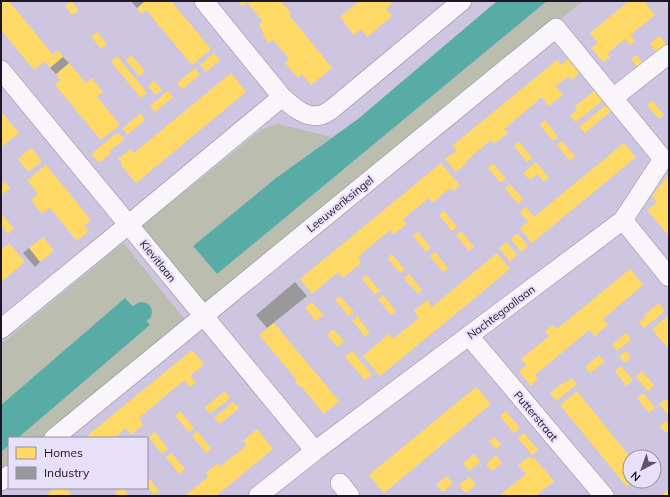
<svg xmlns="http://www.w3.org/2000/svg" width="670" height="497" font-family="Mulish,sans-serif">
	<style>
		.green { fill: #bbbdaf }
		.water { fill: #59aca6 }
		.homes { fill: #ffd966 }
		.industry { fill: #999 }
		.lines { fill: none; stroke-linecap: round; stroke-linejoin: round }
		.canal { stroke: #59aca6; stroke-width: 20 }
		.street-casing { stroke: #8d879b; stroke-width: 20 }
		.path { stroke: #cdcbd3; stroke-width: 2.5; stroke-dasharray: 3 3; stroke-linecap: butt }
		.street { stroke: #f8f6fa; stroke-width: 19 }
		.labels { text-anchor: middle; stroke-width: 4; stroke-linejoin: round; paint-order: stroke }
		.street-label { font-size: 11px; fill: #1c1628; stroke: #e7e0f9 }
	</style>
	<rect width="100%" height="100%" fill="#cec6e1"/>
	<path class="green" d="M547,1H583L205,309L137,230L262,129L278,124L332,137L276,178L193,246L217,274Z
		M123,243L127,247L185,320L101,391L42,438H18L150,325L125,298L1,405V344Z
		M9,445V465L1,471V452Z"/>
	<path class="water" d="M497,1H547L217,274L193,246L276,178L358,119Z
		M125,298L150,325L18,438H9V445L1,452V405Z"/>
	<path class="homes" d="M1,1H9L53,55L58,50L63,57L50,68L45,61L34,70L1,30Z
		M71,1L79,10L72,15L65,6Z
		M145,1H153L155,3L157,1H171L211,49L192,65L146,10L141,14L137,8Z
		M238,1H281L291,13L289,15L332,68L311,85L302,74L298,78L285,63L289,59L281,49L273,40L269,43L262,35L264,33L259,25L263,22L247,2L242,6Z
		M359,1H390L392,3L386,9L392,16L367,37L361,29L354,35L340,17Z
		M629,1H644L655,15L630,35L635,41L630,45L625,39L607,54L610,57L603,62L591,48L598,43L590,33Z
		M97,32L107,44L101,49L91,36Z
		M659,36L666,44L656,52L650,44Z
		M214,53L220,60L206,72L200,65Z
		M131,55L145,71L139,76L126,60Z
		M636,55L643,63L638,67L631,59Z
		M117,56L147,93L141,98L111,62Z
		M568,59L579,73L572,80L568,76L556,86L563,95L549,106L542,97L504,129L508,133L494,144L491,140L466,161L467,163L456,172L445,159L457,151L452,146L557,60L561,65Z
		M69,63L86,83L92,78L103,92L97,97L120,125L101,140L55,85L60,80L56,74Z
		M195,68L200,75L182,89L177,83Z
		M231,73L246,92L136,183L121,165L122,163L118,159L131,149L134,153Z
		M154,81L162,90L155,95L148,86Z
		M595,90L603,100L576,122L570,116L577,110L574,107Z
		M168,91L173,97L155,112L150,106Z
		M652,101L664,115L659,119L647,105Z
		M606,105L611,111L585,133L579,127Z
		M141,113L145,120L127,135L123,128Z
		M3,114L19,133L1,147V116Z
		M545,120L558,137L553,141L540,125Z
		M118,132L124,140L109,151L111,153L99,163L91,154Z
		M562,141L575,157L570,161L557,145Z
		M519,142L532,158L527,162L514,146Z
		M624,143L636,157L532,243L520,228L528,222L520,212L526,207L534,217Z
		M31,148L42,161L28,172L18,159Z
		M536,162L549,178L544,182L537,174L530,180L523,173Z
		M441,163L460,186L453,191L450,188L433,202L429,198L403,219L407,224L394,234L390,230L358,257L361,263L356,267L343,278L338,272L312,294L300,279Z
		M493,163L506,179L501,183L488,168Z
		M46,165L91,220L84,226L89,231L77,241L50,208L42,214L31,200L38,194L27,180Z
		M669,174V236L647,210L657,202L652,196Z
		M5,182L10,188L1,195V185Z
		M510,184L523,199L518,204L505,188Z
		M444,211L457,227L452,231L439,215Z
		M1,213L14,229L8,234L1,226Z
		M461,231L474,247L469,251L456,235Z
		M418,232L431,248L426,252L413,236Z
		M517,233L528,246L521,252L511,239Z
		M43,237L54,251L40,262L29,248Z
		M506,242L517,255L510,261L499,248Z
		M9,243L25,262L1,282V250Z
		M435,252L448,268L443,272L430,256Z
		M497,253L510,269L380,376L363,356L389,334L393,339L419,318L414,311L427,300L432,307Z
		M392,254L405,270L400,273L387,258Z
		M630,269L643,285L603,319L608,325L595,336L589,330L535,375L538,379L531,386L519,371L527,365L521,359L549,336L545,331L553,325L557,329Z
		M409,274L422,290L418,294L404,278Z
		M366,275L380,291L375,295L362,279Z
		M383,295L396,311L391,315L378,299Z
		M340,296L354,312L349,316L335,300Z
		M312,302L323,315L316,321L305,308Z
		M659,303L665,311L644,328L639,323L646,317L644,315Z
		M669,315V350L652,329Z
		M357,316L370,333L365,337L352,320Z
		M274,323L339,401L324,414L301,386L300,387L295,382L297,380L259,335Z
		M333,329L344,341L338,347L327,335Z
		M626,333L631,339L617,351L612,345Z
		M192,350L204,364L190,376L196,382L190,387L184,380L177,386L139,418L143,425L131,435L126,428L114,438H89L87,436Z
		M352,351L372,375L365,380L345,357Z
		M626,351L631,358L625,363L619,356Z
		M599,355L605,361L590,373L585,367Z
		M621,366L633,380L626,386L615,371Z
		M642,371L654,385L648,391L636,377Z
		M572,378L577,384L556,401L550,393L564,382L565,383Z
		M476,387L491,404L384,493L369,475Z
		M225,391L230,398L210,414L205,407Z
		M577,391L630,457V481H634L627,487L560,405Z
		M643,393L655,408L649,413L637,398Z
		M665,399L669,403V416L659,404Z
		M233,402L239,408L220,424L214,418Z
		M180,411L194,428L189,432L175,416Z
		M506,411L520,428L514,433L500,416Z
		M666,421L669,425V430L665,433L660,426Z
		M257,429L273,449L216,496H185L208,477L206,473L218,463L220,467L247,445L243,441Z
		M197,431L211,448L206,453L192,436Z
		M155,432L168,449L162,454L149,437Z
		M524,433L538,450L532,455L518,438Z
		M494,437L501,444L496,449L489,441Z
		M171,453L185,469L179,474L166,457Z
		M474,454L480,462L469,471L463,463Z
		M496,455L502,463L492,471L486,464Z
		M529,457L535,459L554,481L536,496H499L526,474L518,465Z
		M147,476L159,491L154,495L147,486Z
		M447,476L453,484L442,492L436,485Z
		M470,477L476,485L466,493L459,485Z
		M55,488H66L72,496H47V495Z
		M121,488H123L129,496H118L115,493Z
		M669,489V496H661Z"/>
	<path class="industry" d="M131,1H145L137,8Z
		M63,57L69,63L56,74L50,68Z
		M29,248L40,262L35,267L23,253Z
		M295,282L307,296L267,328L256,315Z"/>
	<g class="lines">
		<path class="canal" d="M118,331L142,312"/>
		<defs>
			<path id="street" d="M204,1L282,97C292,106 306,119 321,115C325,114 329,111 332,109L462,1
				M1,70L315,451
				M613,98L669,54
				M623,220L669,277
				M1,329L128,225L282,97
				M469,336L604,496
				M54,438L556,28L663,159L623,220L315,451L258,496
				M1,481L9,475
				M340,483L350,496"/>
		</defs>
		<use href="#street" class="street-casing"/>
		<path class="path" d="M318,1L326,11
			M655,1L669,18
			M572,18L594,1
			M434,151L530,268
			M479,206L597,108
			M288,270L380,380
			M337,329L483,210
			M616,356L669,420
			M553,408L669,312
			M443,496L514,437
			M638,496L669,471"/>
		<use href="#street" class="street"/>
	</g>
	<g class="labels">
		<g class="street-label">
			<text transform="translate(340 204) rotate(-39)" y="4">Leeuweriksingel</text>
			<text transform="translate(158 261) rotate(51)" y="4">Kievitlaan</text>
			<text transform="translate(501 312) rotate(-37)" y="4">Nachtegaallaan</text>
			<text transform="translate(536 416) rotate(50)" y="4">Putterstraat</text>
		</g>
	</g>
	<rect width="670" height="497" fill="none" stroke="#1c1628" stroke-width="4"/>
	<rect x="8" y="437" width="140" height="52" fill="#e7e0f9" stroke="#968fa5"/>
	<rect x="16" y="447" width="20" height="12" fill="#ffd966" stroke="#968fa5"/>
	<text x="44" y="457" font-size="12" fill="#1c1628">Homes</text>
	<rect x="16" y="467" width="20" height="12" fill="#999999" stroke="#968fa5"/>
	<text x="44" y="477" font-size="12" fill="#1c1628">Industry</text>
	<g transform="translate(642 469) rotate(221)"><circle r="19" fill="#e7e0f9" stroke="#968fa5"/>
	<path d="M0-3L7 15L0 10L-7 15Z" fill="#5a5469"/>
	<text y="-6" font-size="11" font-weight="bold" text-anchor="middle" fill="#1c1628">N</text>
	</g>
</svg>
